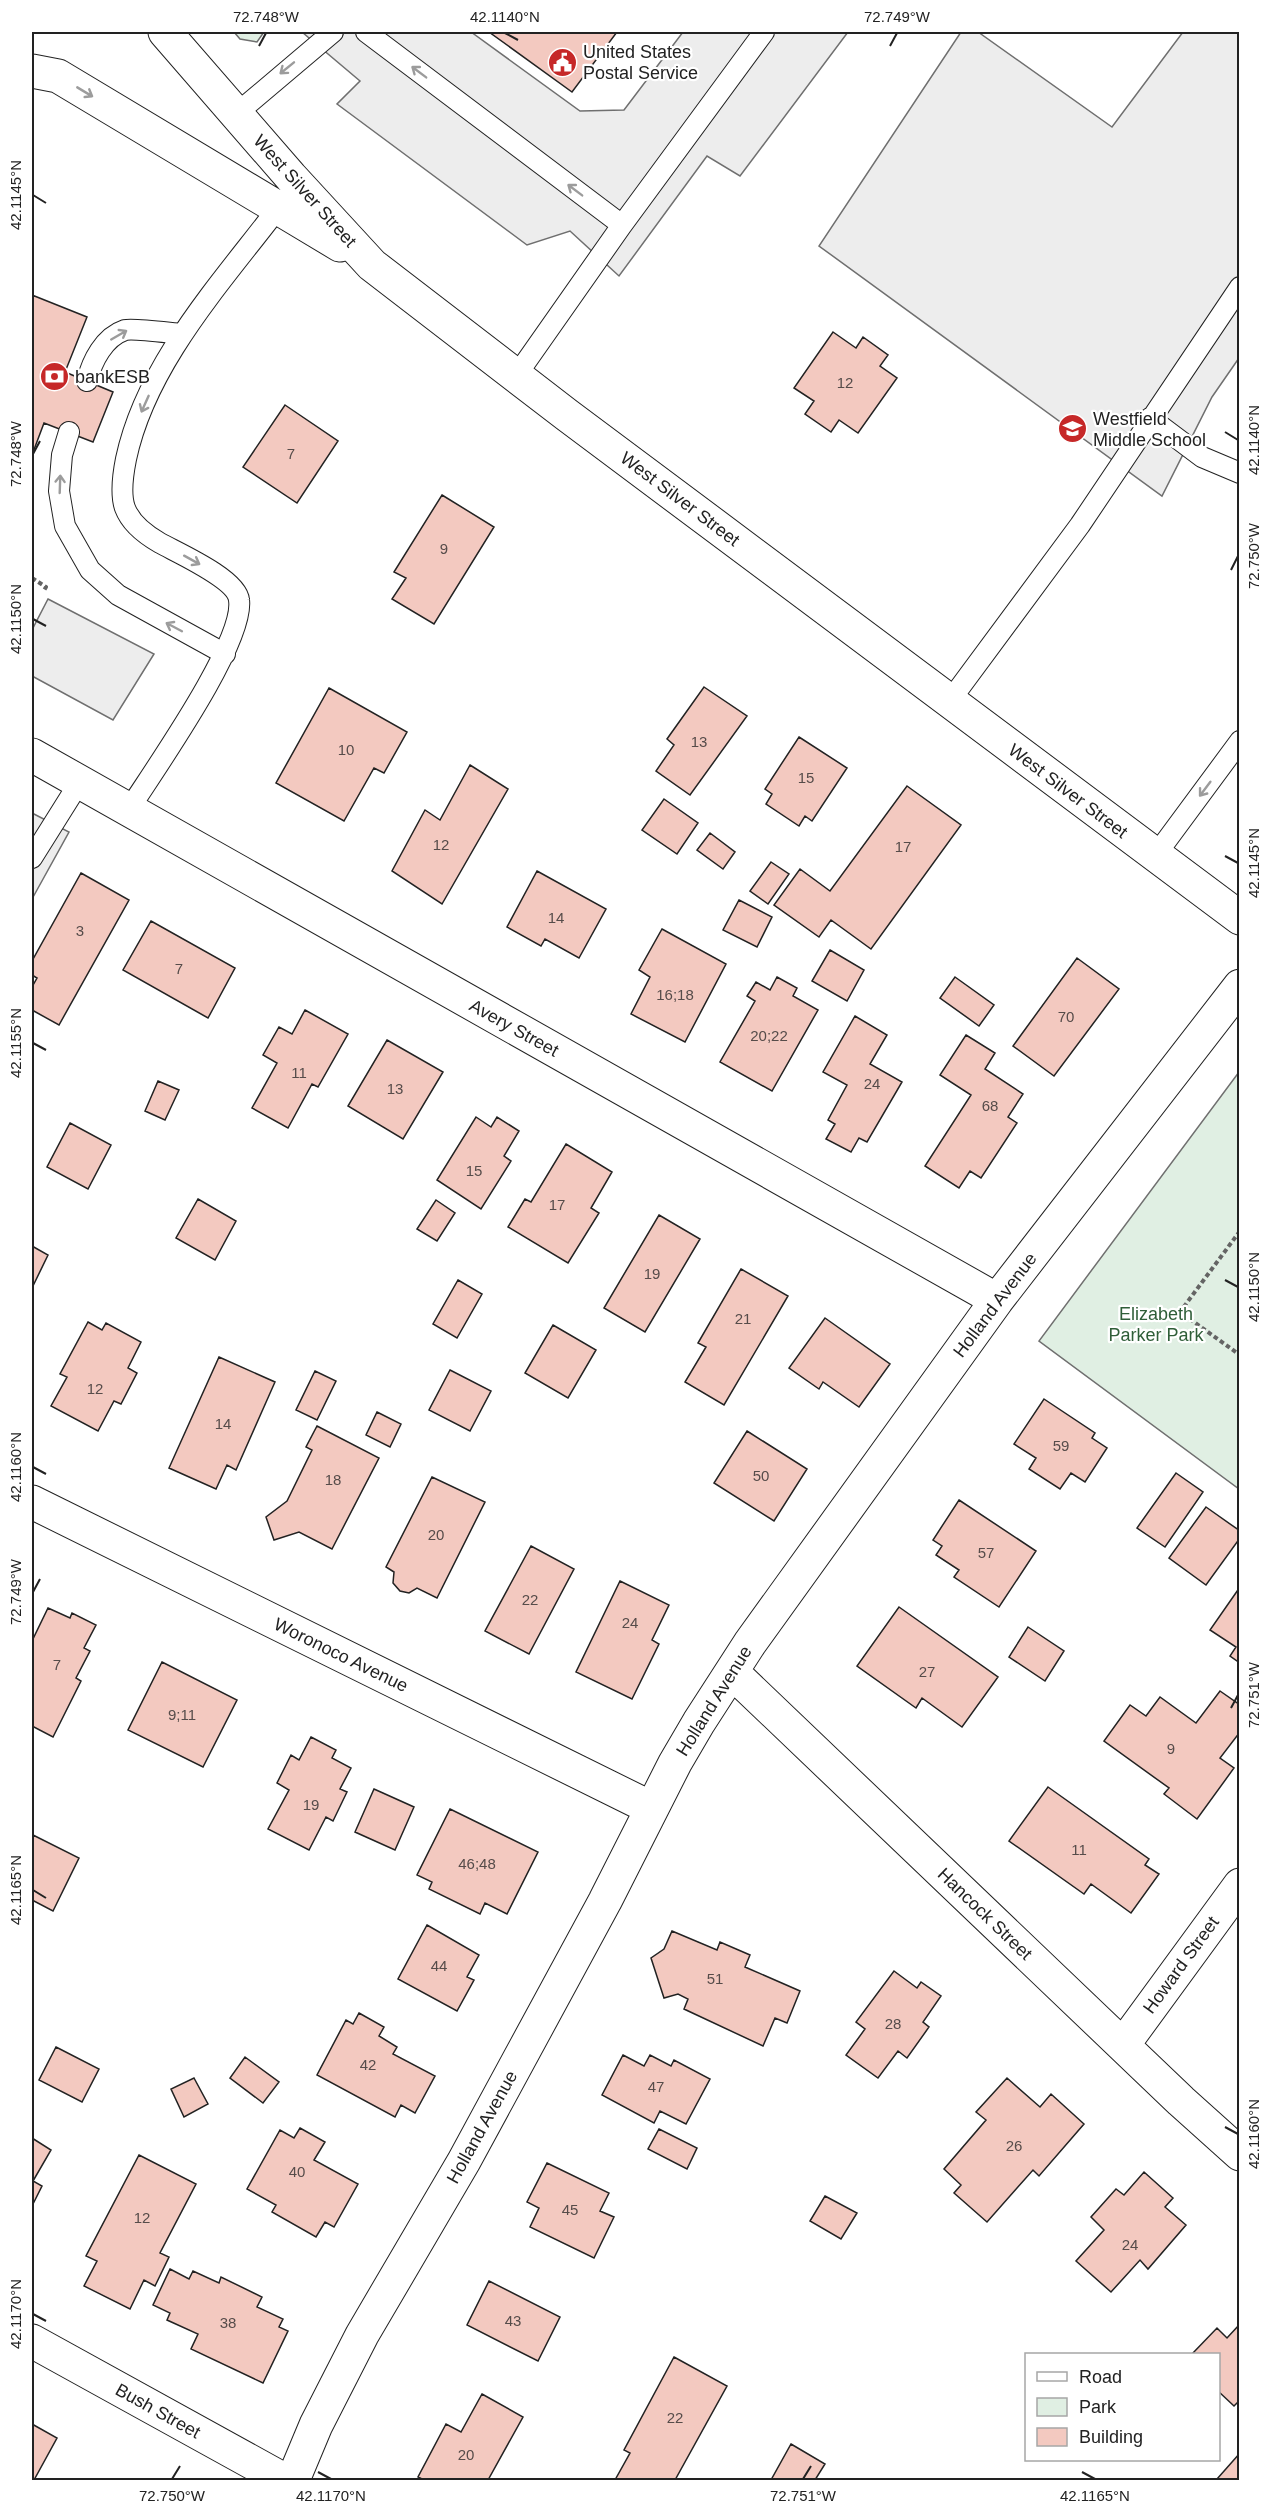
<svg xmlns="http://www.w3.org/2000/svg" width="1271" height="2512" font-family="Helvetica,sans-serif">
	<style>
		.green { fill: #e0efe3; stroke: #6f6f6f; stroke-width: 1.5 }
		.parking { fill: #ededed; stroke: #6f6f6f; stroke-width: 1.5 }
		.building { fill: #f3c9c0; stroke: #222; stroke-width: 1.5 }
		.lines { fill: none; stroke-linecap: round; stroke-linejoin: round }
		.lane-casing { stroke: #222; stroke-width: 22 }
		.street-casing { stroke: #222; stroke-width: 35 }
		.highway-casing { stroke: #222; stroke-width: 35 }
		.path { stroke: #646464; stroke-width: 4; stroke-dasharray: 4.5 3; stroke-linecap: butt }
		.lane { stroke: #fff; stroke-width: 20 }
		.street { stroke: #fff; stroke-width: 33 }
		.highway { stroke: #fff; stroke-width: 33 }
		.oneway { stroke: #9c9c9c }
		.ticks { fill: none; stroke: #222; stroke-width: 2 }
		.labels { text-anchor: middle; stroke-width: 4.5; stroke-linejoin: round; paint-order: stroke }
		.number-label { font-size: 15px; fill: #564c4a }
		.poi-label { font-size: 18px; fill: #222; stroke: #fff; text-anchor: start }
		.street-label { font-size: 18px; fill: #222; stroke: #fff }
		.park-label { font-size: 18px; fill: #2f5e38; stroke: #fff }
		.neatline { fill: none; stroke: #222; stroke-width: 2 }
		.ticks-label { font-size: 15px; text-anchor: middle; fill: #222 }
	</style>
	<rect width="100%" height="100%" fill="#fff"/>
	<path class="green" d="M234,32H264L257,42L240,39Z
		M1239,1072V1489L1039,1341Z"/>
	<path class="parking" d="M302,32H471L580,111L624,110L683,32H848L740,176L707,156L619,276L570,231L527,245L337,104L360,81Z
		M961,32H978L1112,127L1183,32H1239V358L1212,397L1162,496L819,246Z
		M48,599L154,654L113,720L32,676V630Z
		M32,813L69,832L32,899Z"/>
	<path class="building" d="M489,32H617L572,92Z
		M32,295L87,317L65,372L113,392L93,442L44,423L32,455Z
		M833,332L856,348L863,337L888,355L880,366L897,378L858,433L839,420L831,432L805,414L814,401L794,388Z
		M285,405L338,441L297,503L243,467Z
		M442,495L494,527L434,624L392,599L406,578L394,572Z
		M704,687L747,716L690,795L656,771L674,745L667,739Z
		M329,688L407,732L384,773L374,768L344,821L276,783Z
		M799,737L847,768L812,821L805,816L799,826L766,804L772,794L765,789Z
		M470,765L508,789L442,904L392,871L425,810L440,820Z
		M907,786L961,825L871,949L831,920L819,937L774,905L800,869L830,891Z
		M664,799L698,823L677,854L642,830Z
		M710,833L735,852L723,869L697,850Z
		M771,862L789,874L768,904L750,891Z
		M537,871L606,909L579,958L545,939L541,946L507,927Z
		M81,873L129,900L59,1025L32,1010V987L37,978L32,975V961Z
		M739,900L772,917L757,947L723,930Z
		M151,921L235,968L208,1018L123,970Z
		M662,929L726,964L685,1042L631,1014L650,977L639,970Z
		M830,950L864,970L847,1001L812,981Z
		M1077,958L1119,989L1054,1076L1013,1046Z
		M777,977L797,988L793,996L818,1010L772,1091L720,1062L755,1001L747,996L756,982L770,990Z
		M955,977L994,1005L979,1026L940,998Z
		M305,1010L348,1034L318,1087L312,1084L288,1128L252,1108L277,1063L263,1055L279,1027L292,1034Z
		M855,1016L887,1035L870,1064L902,1082L867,1142L859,1138L851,1152L826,1139L835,1124L828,1120L847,1085L823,1072Z
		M966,1035L995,1053L985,1069L1023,1094L1008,1117L1017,1123L981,1178L970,1171L959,1188L925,1166L971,1095L940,1075Z
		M387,1040L443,1072L403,1139L348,1106Z
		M158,1081L179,1090L165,1120L145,1111Z
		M476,1117L491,1127L497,1117L519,1131L504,1156L511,1161L481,1209L437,1180Z
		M70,1123L111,1145L88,1189L47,1167Z
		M566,1144L612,1172L591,1208L599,1213L568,1263L508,1227L525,1199L531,1202Z
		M198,1199L236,1221L215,1260L176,1238Z
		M436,1200L455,1213L437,1241L417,1229Z
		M659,1215L700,1239L645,1332L604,1308Z
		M32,1246L48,1255L32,1288Z
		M741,1269L788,1296L724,1405L685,1382L706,1347L698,1343Z
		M458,1280L482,1294L457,1338L433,1324Z
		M825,1318L890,1364L859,1407L823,1382L819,1389L789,1368Z
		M88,1322L102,1330L106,1323L141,1342L128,1368L137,1373L121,1404L114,1401L98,1431L51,1406L67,1377L60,1374Z
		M553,1325L596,1350L568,1398L525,1373Z
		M219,1357L275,1382L236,1470L227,1465L216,1489L169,1468Z
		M450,1370L491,1391L470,1431L429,1410Z
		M315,1371L336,1381L317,1420L296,1410Z
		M1044,1399L1095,1433L1092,1438L1107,1448L1085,1482L1071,1473L1060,1489L1029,1469L1036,1458L1014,1444Z
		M377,1412L401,1424L390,1447L366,1435Z
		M317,1426L379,1458L332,1549L299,1532L274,1540L266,1517L287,1501L312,1450L306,1447Z
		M747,1431L807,1469L774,1521L714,1483Z
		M1176,1473L1203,1492L1165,1547L1137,1528Z
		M432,1477L485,1502L437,1598L417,1588L409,1593L400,1591L393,1583L394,1572L386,1567Z
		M959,1500L1036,1551L999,1607L954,1577L959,1570L936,1555L942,1546L933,1540Z
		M1206,1507L1240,1531V1538L1206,1585L1169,1558Z
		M531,1546L574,1569L529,1654L485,1631Z
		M620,1581L669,1605L652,1640L659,1644L632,1699L576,1672Z
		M1240,1587V1663L1230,1656L1236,1647L1210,1630Z
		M899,1607L998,1677L962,1727L922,1698L916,1708L857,1666Z
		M48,1608L70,1618L72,1613L96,1625L84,1648L90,1651L76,1678L81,1681L53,1737L32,1726V1641Z
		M1028,1627L1064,1651L1045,1681L1009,1657Z
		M162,1662L237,1700L203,1767L128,1730Z
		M1220,1691L1240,1705V1732L1220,1758L1234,1768L1197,1819L1164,1794L1169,1788L1104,1741L1130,1705L1146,1716L1160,1697L1196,1723Z
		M311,1737L336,1750L332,1758L351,1768L340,1789L347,1792L333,1821L326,1817L309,1850L268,1829L289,1790L277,1783L291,1755L299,1760Z
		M1048,1787L1149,1859L1145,1865L1159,1874L1131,1913L1091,1884L1084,1894L1009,1841Z
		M374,1789L414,1807L395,1850L355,1832Z
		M450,1809L538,1852L507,1914L485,1903L480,1914L429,1889L432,1882L417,1875Z
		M33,1835L79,1858L53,1911L32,1900Z
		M427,1925L479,1955L467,1977L474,1980L457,2011L398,1979Z
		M672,1931L717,1950L720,1942L750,1955L745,1967L800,1991L787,2023L775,2018L763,2046L684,2009L688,1999L678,1994L664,1998L651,1958L664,1949Z
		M894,1971L917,1988L921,1982L941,1996L923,2022L929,2027L907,2058L898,2051L878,2078L846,2055L865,2029L856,2022Z
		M359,2013L384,2027L379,2036L397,2047L393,2054L435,2076L415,2113L401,2105L395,2117L317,2075L346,2020L353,2024Z
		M56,2047L99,2069L82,2102L39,2080Z
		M623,2055L644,2066L650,2055L671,2066L674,2060L710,2079L686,2124L660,2111L654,2123L602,2095Z
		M245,2057L279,2082L263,2103L230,2078Z
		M194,2078L208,2104L184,2117L171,2089Z
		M1007,2078L1040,2107L1051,2094L1084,2124L1039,2176L1033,2170L987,2222L954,2193L961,2185L944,2169L986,2120L976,2112Z
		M300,2128L325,2142L314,2160L358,2184L334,2227L325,2222L316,2237L272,2212L276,2205L247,2189L280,2130L294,2138Z
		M659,2129L697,2148L687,2169L648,2149Z
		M32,2138L51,2150L33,2181L42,2186L32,2206Z
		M139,2155L196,2184L160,2253L169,2257L155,2286L144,2280L130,2309L84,2286L97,2261L86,2256Z
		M547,2163L609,2193L600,2211L614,2217L594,2258L530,2227L539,2208L527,2202Z
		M1144,2172L1173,2198L1165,2207L1186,2225L1148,2269L1140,2260L1111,2292L1076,2261L1104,2230L1091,2217L1116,2189L1124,2195Z
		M825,2196L857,2213L841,2239L810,2221Z
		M170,2269L189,2279L193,2271L219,2283L221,2277L262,2297L257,2307L283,2319L279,2327L288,2331L263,2383L191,2349L198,2334L167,2320L170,2313L153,2305Z
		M489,2281L560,2317L538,2361L467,2325Z
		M1240,2324V2400L1234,2406L1218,2391V2354H1192L1217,2328L1227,2338Z
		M674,2357L727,2386L675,2480H615L630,2453L624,2450Z
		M482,2394L523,2417L488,2480H424L418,2477L446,2424L461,2432Z
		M32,2424L57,2438L34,2480H32Z
		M791,2444L825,2464L815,2480H771Z
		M1240,2453V2480H1219L1217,2479Z"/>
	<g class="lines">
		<defs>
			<path id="lane" d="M366,32L622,225
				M236,114L333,32
				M516,376L622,225L764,32
				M87,381C92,361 104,337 125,330C134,328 170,333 182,334
				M1150,418L1202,457L1240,473
				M69,432L62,455L59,491L65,526L90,570L118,595L225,654
				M949,702L1080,525L1240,287
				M128,811C154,770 245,642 239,600C237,579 178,553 160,543C146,535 131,524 125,508C120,494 123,474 126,459C146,364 221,283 278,208
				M1155,856L1240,741
				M32,858L79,783"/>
			<path id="street" d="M32,755L997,1300
				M32,1502L651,1808
				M732,1672L1181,2101L1240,2154
				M1123,2045L1240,1885
				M32,2341L284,2480
				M293,2480L316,2425L362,2335L464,2161L605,1901L675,1763L699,1722L750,1643L997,1300L1240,986"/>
			<path id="highway" d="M165,32L291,177L372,265L567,415L1240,918
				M32,71L58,76L340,245"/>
		</defs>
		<use href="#lane" class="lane-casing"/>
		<use href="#street" class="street-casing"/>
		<use href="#highway" class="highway-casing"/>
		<path class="path" d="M32,578L46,587L43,592
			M1240,1231L1180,1312L1240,1355"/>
		<use href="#lane" class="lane"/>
		<use href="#street" class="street"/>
		<use href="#highway" class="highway"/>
	</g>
	<defs><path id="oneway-shaft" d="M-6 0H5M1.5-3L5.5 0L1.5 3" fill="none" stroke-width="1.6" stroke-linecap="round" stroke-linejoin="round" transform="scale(1.5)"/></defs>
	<g class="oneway">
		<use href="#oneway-shaft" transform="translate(287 68) rotate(141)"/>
		<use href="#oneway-shaft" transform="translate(419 72) rotate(-143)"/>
		<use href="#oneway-shaft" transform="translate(85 92) rotate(31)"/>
		<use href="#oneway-shaft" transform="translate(575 190) rotate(-143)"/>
		<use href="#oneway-shaft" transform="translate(119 335) rotate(-30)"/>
		<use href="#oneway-shaft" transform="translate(145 404) rotate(114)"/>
		<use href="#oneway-shaft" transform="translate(60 484) rotate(-88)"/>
		<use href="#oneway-shaft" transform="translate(192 560) rotate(29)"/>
		<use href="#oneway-shaft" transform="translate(174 627) rotate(-152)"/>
		<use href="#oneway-shaft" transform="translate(1205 789) rotate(127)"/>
	</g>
	<path class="ticks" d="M505,33L518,40M259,46L266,33M890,46L897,33M33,195L46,203M1225,432L1238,440M33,454L40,441M1231,570L1238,556M33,619L46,626M1225,856L1238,863M33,1043L46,1050M1225,1280L1238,1287M33,1467L46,1474M33,1592L40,1579M1231,1708L1238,1695M33,1890L46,1898M1225,2127L1238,2134M33,2314L46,2321M318,2472L331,2479M1082,2472L1095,2479M172,2479L180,2466M803,2479L811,2466"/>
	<defs>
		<symbol id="civic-disc" viewBox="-11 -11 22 22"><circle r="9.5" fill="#c62828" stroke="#fff"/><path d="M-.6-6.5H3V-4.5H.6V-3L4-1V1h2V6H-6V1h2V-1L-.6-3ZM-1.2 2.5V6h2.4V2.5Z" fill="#fff"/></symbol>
		<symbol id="bank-disc" viewBox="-11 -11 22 22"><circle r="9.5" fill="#c62828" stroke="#fff"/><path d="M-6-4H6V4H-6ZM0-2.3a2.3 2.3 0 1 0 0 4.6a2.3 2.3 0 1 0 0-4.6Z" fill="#fff"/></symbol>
		<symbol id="school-disc" viewBox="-11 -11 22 22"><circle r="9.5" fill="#c62828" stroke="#fff"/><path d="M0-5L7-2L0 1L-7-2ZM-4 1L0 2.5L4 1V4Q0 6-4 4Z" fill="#fff"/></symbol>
	</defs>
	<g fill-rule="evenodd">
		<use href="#civic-disc" x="546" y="46" width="33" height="33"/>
		<use href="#bank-disc" x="38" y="360" width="33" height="33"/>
		<use href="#school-disc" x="1056" y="412" width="33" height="33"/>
	</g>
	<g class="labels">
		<g class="number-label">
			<text x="845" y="388">12</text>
			<text x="291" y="459">7</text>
			<text x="444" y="554">9</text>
			<text x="699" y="747">13</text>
			<text x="346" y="755">10</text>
			<text x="806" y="783">15</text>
			<text x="441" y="850">12</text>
			<text x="903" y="852">17</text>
			<text x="556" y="923">14</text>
			<text x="80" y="936">3</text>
			<text x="179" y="974">7</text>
			<text x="675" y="1000">16;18</text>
			<text x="1066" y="1022">70</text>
			<text x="769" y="1041">20;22</text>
			<text x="299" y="1078">11</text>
			<text x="872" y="1089">24</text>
			<text x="395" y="1094">13</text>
			<text x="990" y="1111">68</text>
			<text x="474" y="1176">15</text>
			<text x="557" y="1210">17</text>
			<text x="652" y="1279">19</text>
			<text x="743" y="1324">21</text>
			<text x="95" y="1394">12</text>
			<text x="223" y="1429">14</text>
			<text x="1061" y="1451">59</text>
			<text x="761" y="1481">50</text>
			<text x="333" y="1485">18</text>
			<text x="436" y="1540">20</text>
			<text x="986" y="1558">57</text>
			<text x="530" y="1605">22</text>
			<text x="630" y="1628">24</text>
			<text x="57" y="1670">7</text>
			<text x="927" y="1677">27</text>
			<text x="182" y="1720">9;11</text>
			<text x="1171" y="1754">9</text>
			<text x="311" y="1810">19</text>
			<text x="1079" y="1855">11</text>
			<text x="477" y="1869">46;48</text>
			<text x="439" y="1971">44</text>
			<text x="715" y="1984">51</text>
			<text x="893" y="2029">28</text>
			<text x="368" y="2070">42</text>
			<text x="656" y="2092">47</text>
			<text x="1014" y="2151">26</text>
			<text x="297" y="2177">40</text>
			<text x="570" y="2215">45</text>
			<text x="142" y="2223">12</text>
			<text x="1130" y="2250">24</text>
			<text x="513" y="2326">43</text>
			<text x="228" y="2328">38</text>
			<text x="675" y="2423">22</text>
			<text x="466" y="2460">20</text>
		</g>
		<g class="poi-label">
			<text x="583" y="58">United States<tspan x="583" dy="21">Postal Service</tspan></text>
			<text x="75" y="383">bankESB</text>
			<text x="1093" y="425">Westfield<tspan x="1093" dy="21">Middle School</tspan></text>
		</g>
		<g class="street-label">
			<text transform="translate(305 191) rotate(48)" y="6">West Silver Street</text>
			<text transform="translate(680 499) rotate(37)" y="6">West Silver Street</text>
			<text transform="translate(1068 791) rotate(37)" y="6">West Silver Street</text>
			<text transform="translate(514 1028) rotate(29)" y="6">Avery Street</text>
			<text transform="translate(995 1305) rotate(-53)" y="6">Holland Avenue</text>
			<text transform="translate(341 1655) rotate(26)" y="6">Woronoco Avenue</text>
			<text transform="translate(714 1701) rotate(-58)" y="6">Holland Avenue</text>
			<text transform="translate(985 1914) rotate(44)" y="6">Hancock Street</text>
			<text transform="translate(1181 1965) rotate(-54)" y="6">Howard Street</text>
			<text transform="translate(482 2127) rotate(-61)" y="6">Holland Avenue</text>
			<text transform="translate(158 2411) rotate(29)" y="6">Bush Street</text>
		</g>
		<g class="park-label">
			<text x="1156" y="1320">Elizabeth<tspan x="1156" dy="21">Parker Park</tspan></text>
		</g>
	</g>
	<rect width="1271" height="2512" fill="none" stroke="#ffffff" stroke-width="66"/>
	<rect x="1025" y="2353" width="195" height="108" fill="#ffffff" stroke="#a7a7a7" stroke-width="1.5"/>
	<rect x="1037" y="2372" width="30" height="9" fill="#ffffff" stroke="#a7a7a7" stroke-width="1.5"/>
	<text x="1079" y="2383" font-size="18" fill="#222222">Road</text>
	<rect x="1037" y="2398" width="30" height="18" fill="#e0efe3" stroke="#a7a7a7" stroke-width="1.5"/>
	<text x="1079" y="2413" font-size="18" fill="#222222">Park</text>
	<rect x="1037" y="2428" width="30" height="18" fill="#f3c9c0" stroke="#a7a7a7" stroke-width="1.5"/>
	<text x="1079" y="2443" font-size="18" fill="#222222">Building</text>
	<rect x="33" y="33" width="1205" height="2446" class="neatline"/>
	<g class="ticks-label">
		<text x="266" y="22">72.748°W</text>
		<text x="505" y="22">42.1140°N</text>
		<text x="897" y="22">72.749°W</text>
		<text transform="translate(16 195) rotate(-90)" y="5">42.1145°N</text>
		<text transform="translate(1254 440) rotate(-90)" y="5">42.1140°N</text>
		<text transform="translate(16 454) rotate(-90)" y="5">72.748°W</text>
		<text transform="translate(1254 556) rotate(-90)" y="5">72.750°W</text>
		<text transform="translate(16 619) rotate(-90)" y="5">42.1150°N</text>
		<text transform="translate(1254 863) rotate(-90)" y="5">42.1145°N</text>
		<text transform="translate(16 1043) rotate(-90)" y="5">42.1155°N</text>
		<text transform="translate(1254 1287) rotate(-90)" y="5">42.1150°N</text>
		<text transform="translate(16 1467) rotate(-90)" y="5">42.1160°N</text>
		<text transform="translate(16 1592) rotate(-90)" y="5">72.749°W</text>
		<text transform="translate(1254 1695) rotate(-90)" y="5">72.751°W</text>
		<text transform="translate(16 1890) rotate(-90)" y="5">42.1165°N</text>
		<text transform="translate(1254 2134) rotate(-90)" y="5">42.1160°N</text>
		<text transform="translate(16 2314) rotate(-90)" y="5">42.1170°N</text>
		<text x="172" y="2501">72.750°W</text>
		<text x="331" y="2501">42.1170°N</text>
		<text x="803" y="2501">72.751°W</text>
		<text x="1095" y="2501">42.1165°N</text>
	</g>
</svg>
